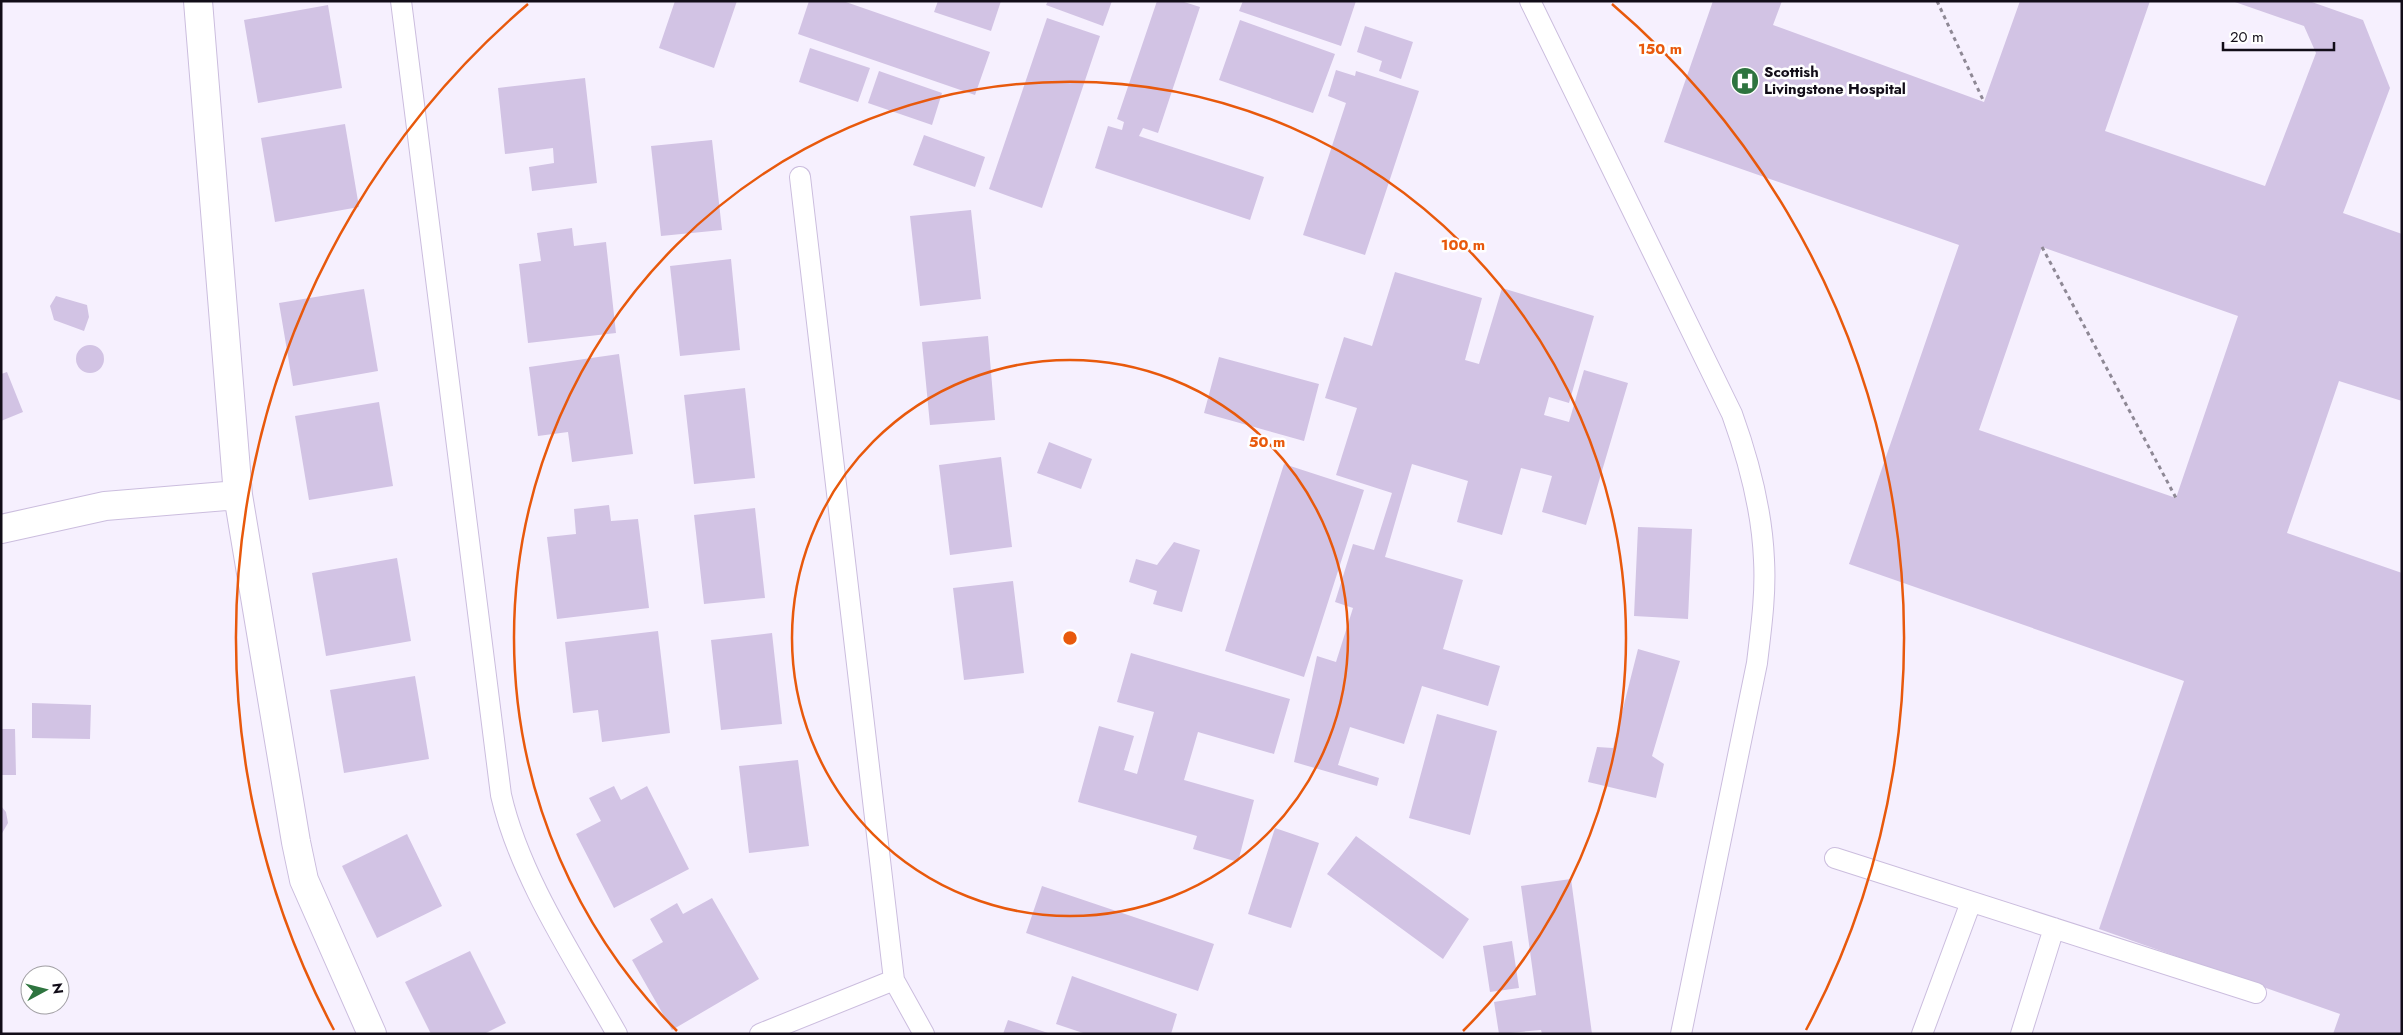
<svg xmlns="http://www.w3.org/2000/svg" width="2403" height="1035" font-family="Jost,sans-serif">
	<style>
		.building { fill: #d2c3e4; fill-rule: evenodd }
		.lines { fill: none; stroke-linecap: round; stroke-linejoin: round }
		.service-casing { stroke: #cbbdde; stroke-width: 22 }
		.minor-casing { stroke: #cbbdde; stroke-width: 30 }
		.path { stroke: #8e8895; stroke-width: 3; stroke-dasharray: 4 4; stroke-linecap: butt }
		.service { stroke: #fff; stroke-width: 20 }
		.minor { stroke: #fff; stroke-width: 28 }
		.ring { fill: none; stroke: #e8590c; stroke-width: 2.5 }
		.labels { text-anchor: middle; stroke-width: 5; stroke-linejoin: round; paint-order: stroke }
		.poi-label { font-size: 15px; font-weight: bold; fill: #120d18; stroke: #fff; text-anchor: start }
		.centre { fill: #e8590c; stroke: #fff; stroke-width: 2.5 }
		.ring-label { font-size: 15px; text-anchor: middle; font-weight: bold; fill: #e8590c; stroke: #fff; stroke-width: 5; stroke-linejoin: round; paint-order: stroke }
	</style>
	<rect width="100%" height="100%" fill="#f6f0fe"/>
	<path class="building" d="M675,1H737L714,68L659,48Z
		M809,1H843L990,52L975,95L798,34Z
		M938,1H1001L991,31L934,12Z
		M1048,1H1112L1103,26L1046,5Z
		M1157,1H1181L1200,7L1158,133L1143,128L1139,136L1264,177L1250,220L1095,168L1108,126L1122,130L1124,122L1117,119Z
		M1243,1H1356L1341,46L1239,11Z
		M1713,1H1782L1773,25L1984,102L2020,1H2150L2105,131L2265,186L2316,53L2304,26L2232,1H2309L2363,20L2390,88L2343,213L2402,234V401L2339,381L2287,533L2402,573V1034H2333L2340,1014L2099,929L2184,681L1849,564L1959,245L1664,142ZM2042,247L2238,316L2176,498L1979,430Z
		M328,5L342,88L258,103L244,20Z
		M1047,18L1100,36L1042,208L989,189Z
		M1240,20L1335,54L1313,113L1219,80Z
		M1365,26L1413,42L1401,79L1379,71L1382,61L1357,52Z
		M810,48L870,68L858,102L799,82Z
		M1336,70L1355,76L1356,71L1419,91L1365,255L1303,235L1346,103L1328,96Z
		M879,71L942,93L932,125L868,103Z
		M585,78L597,183L532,191L529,167L554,163L553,148L505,154L498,88Z
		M345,124L359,207L275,222L261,138Z
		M924,135L985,157L975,187L913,165Z
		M712,140L722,230L661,236L651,146Z
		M971,210L981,299L920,306L910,216Z
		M572,228L574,246L606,242L616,333L528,343L519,264L541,261L537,233Z
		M731,259L740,350L680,356L670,266Z
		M1395,272L1482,298L1465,360L1479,364L1502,288L1594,316L1569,403L1549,397L1544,415L1569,422L1584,370L1628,383L1586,525L1542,512L1552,476L1521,468L1502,535L1457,522L1468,481L1412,464L1385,557L1463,580L1443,649L1500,666L1488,706L1422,686L1404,744L1350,727L1338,765L1379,778L1377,786L1294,762L1317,656L1336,662L1353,608L1335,602L1353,544L1374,550L1392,493L1336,475L1357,408L1325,398L1344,337L1372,346Z
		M364,289L378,371L293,386L279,303Z
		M56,296L87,305L89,317L84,331L54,320L50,306Z
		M988,336L995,420L930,425L922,342Z
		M76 359a14 14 0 1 1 28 0a14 14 0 1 1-28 0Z
		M619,354L633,454L572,462L568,432L538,436L529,367Z
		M1219,357L1319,384L1304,441L1204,413Z
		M7,372L23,412L1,421V374Z
		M745,388L755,478L694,484L684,395Z
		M379,402L393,486L309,500L295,416Z
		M1049,442L1092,459L1081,489L1037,473Z
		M1001,457L1012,547L950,555L939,465Z
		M1284,464L1364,490L1304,677L1225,651Z
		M609,505L611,521L638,519L649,608L557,619L547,537L576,534L574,509Z
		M755,508L765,598L704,604L694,515Z
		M1638,527L1692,529L1688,619L1634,616Z
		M1174,542L1200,550L1182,612L1153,604L1157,591L1129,582L1136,559L1157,565Z
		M397,558L411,641L326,656L312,573Z
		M1013,581L1024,673L964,680L953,588Z
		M658,631L670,733L602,742L598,710L573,713L565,642Z
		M772,633L782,724L721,730L711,640Z
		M1638,649L1680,661L1652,756L1664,764L1656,798L1588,782L1597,747L1613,748Z
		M1131,653L1290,699L1274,754L1198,732L1184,780L1254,800L1238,862L1193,849L1197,836L1078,802L1099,726L1134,736L1124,770L1137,774L1154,712L1117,702Z
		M415,676L429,759L344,773L330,690Z
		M32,703L91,705L90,739L32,738Z
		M1437,714L1497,731L1470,835L1409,818Z
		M1,729H15L16,775H1Z
		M798,760L809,846L749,853L739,766Z
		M614,786L621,800L647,786L689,869L614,908L576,834L601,821L589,798Z
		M1,806L6,812L8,823L1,835Z
		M1275,828L1319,843L1291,928L1248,914Z
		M407,834L442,906L377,938L342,866Z
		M1356,836L1469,919L1443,959L1327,874Z
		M1571,879L1592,1034H1542L1541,1030L1499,1034L1494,1002L1536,995L1521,886Z
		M1042,886L1214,944L1198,991L1026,933Z
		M712,898L759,979L672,1030L632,960L663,942L650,919L677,903L683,914Z
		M1512,941L1519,988L1490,992L1483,946Z
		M470,951L506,1023L484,1034H431L405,982Z
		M1072,976L1177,1014L1171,1034H1086L1056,1024Z
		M1008,1020L1048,1033V1034H1003Z"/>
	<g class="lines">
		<defs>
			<path id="service" d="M401,1L501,795C520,878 575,959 617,1034
				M1530,1L1732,414C1749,461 1762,509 1764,560C1766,594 1761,629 1757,663L1681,1034
				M800,177L894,980L924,1034
				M1835,858L2256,993
				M760,1034L894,980
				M1922,1034L1971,902
				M2021,1034L2054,928"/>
			<path id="minor" d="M198,1L238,495L296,842L304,880L372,1034
				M1,529L105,506L238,495"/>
		</defs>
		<use href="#service" class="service-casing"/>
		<use href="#minor" class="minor-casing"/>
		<path class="path" d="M1937,1L1984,102
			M2042,247L2176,498"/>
		<use href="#service" class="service"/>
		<use href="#minor" class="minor"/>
	</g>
	<g class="ring">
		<circle cx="1070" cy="638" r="278"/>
		<path d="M677 1031A556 556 0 1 1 1463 1031"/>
		<path d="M334 1030A834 834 0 0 1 528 4M1612 4A834 834 0 0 1 1806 1030"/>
	</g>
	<defs>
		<symbol id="hospital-disc" viewBox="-11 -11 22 22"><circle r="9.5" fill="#2e743f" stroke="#fff"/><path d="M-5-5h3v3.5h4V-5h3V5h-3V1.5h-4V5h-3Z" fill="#fff"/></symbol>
	</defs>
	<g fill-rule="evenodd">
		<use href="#hospital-disc" x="1729" y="65" width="32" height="32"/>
	</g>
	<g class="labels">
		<g class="poi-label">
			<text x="1764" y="77">Scottish<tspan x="1764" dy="17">Livingstone Hospital</tspan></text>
		</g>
	</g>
	<circle cx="1070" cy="638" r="8" class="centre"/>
	<g class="ring-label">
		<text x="1660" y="54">150 m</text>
		<text x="1463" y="250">100 m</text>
		<text x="1267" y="447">50 m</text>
	</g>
	<rect width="2403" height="1035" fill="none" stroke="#120d18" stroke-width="5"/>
	<g transform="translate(45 990) rotate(83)"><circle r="24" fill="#ffffff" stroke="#a09ea3"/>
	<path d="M0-4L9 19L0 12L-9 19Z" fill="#2e743f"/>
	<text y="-8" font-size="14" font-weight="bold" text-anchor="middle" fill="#120d18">N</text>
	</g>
	<path d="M2223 42v8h111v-8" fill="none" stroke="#120d18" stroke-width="2.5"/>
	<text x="2230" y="42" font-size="15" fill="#120d18" stroke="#ffffff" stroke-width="4" paint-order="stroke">20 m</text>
</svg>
